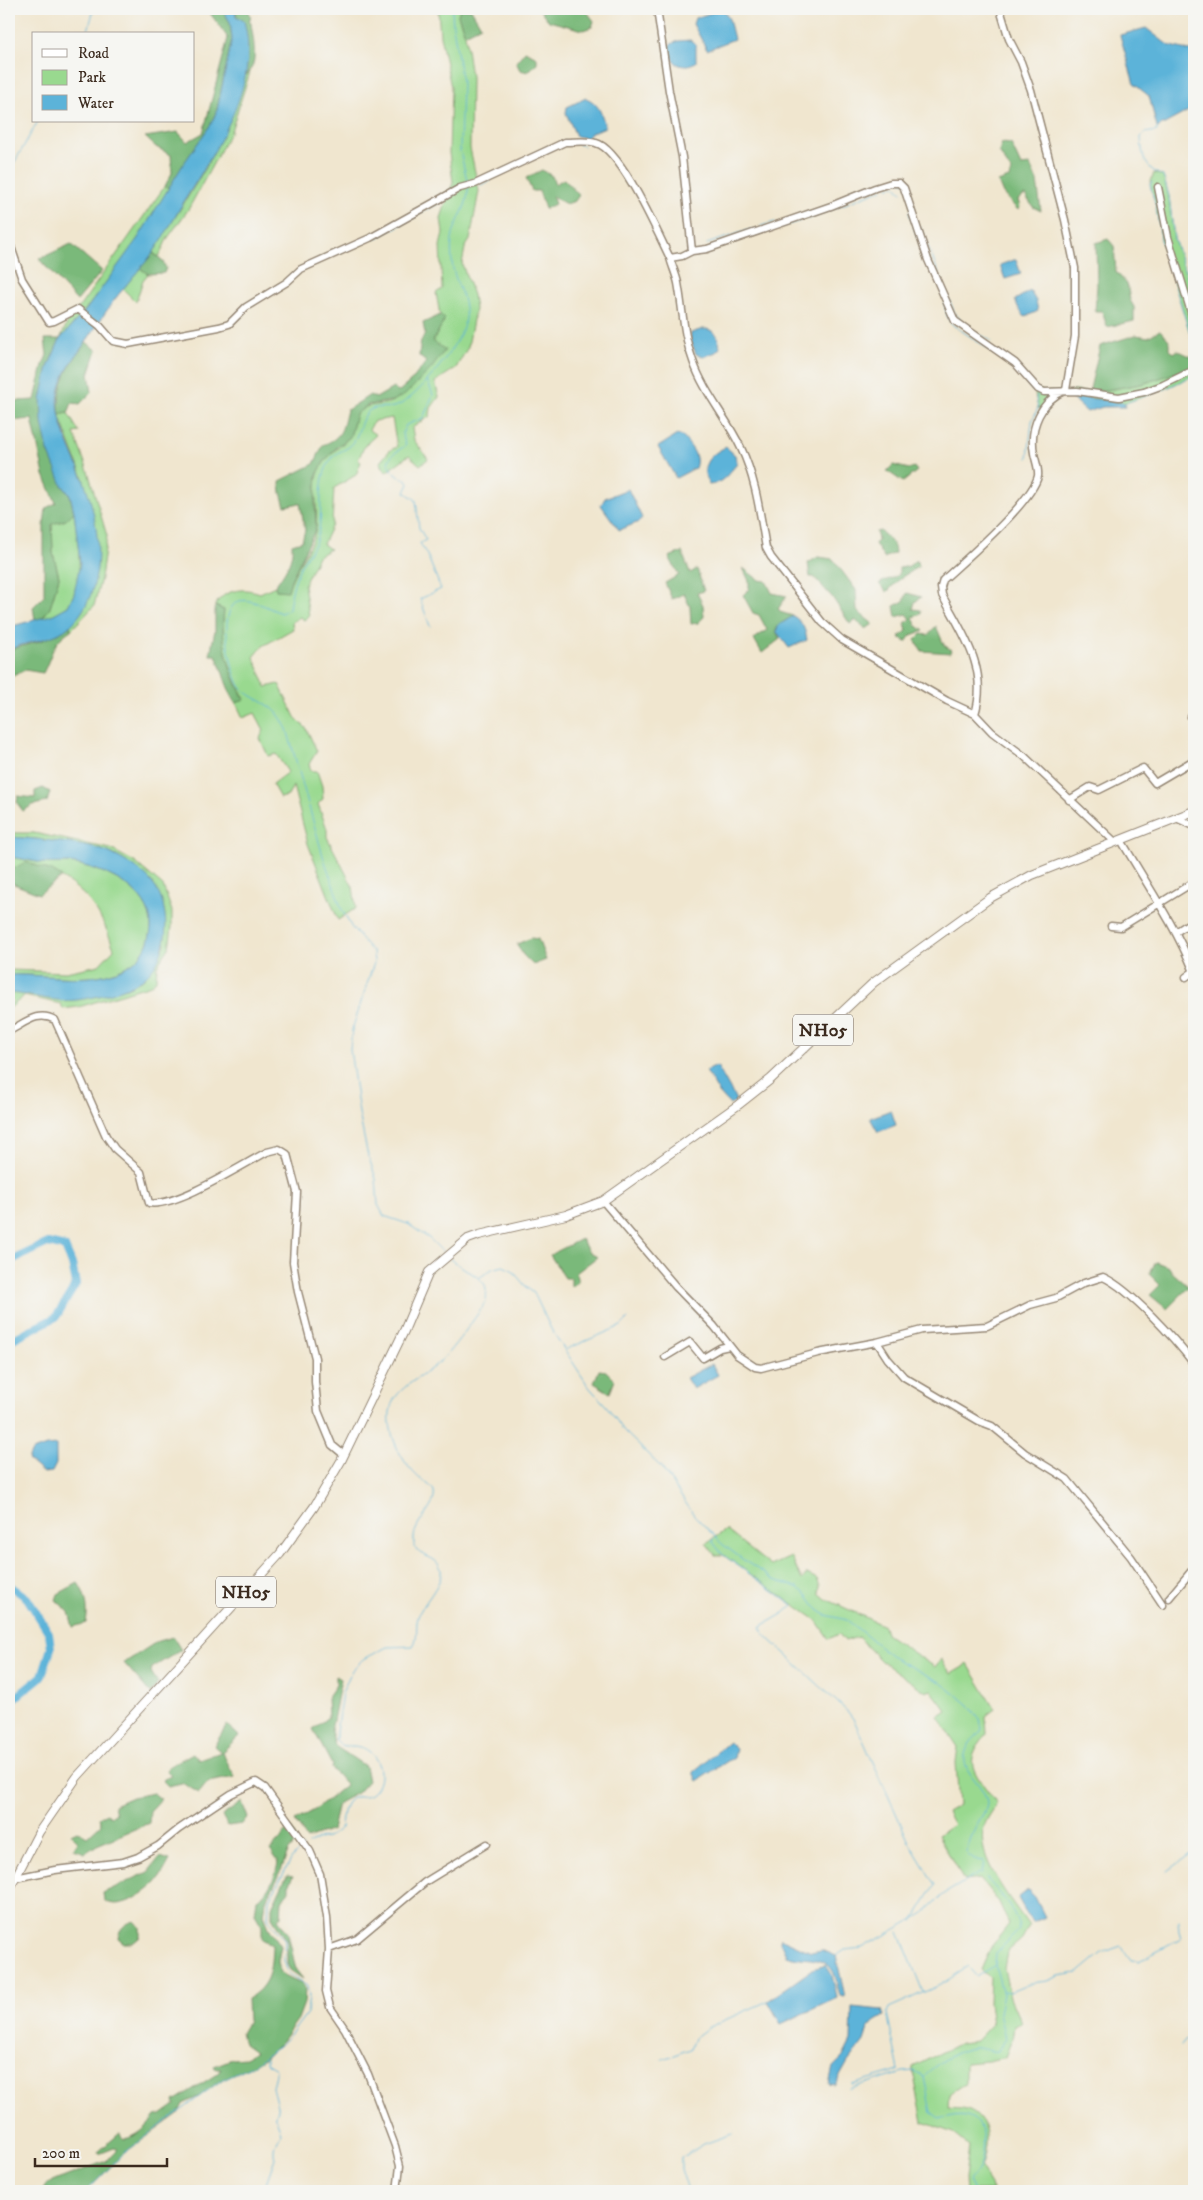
<svg xmlns="http://www.w3.org/2000/svg" width="1203" height="2200" font-family="'IM FELL DW Pica',serif">
	<style>
		.green { fill: #99d98f; stroke: #6a8256 }
		.forest { fill: #7ab97a; stroke: #5a724c }
		.water { fill: #5cb3d9; stroke: #4c6e7c }
		.lines { fill: none; stroke-linecap: round; stroke-linejoin: round }
		.stream { stroke: #5cb3d9; stroke-width: 1 }
		.river { stroke: #5cb3d9; stroke-width: 8 }
		.minor-casing { stroke: #968876; stroke-width: 9 }
		.major-casing { stroke: #968876; stroke-width: 10 }
		.minor { stroke: #fff; stroke-width: 6 }
		.major { stroke: #fff; stroke-width: 8 }
		.labels { text-anchor: middle; stroke-width: 4; stroke-linejoin: round; paint-order: stroke }
		.shield { fill: #f6f6f2; stroke: #73675e; stroke-width: 1 }
		.shield-label { font-size: 18px; font-weight: bold; fill: #3b2a1e }
	</style>
	<rect width="100%" height="100%" fill="#f6f6f2"/>
	<filter id="ink" filterUnits="userSpaceOnUse"><feTurbulence type="fractalNoise" baseFrequency=".02" numOctaves="2"/><feDisplacementMap in="SourceGraphic" scale="10" xChannelSelector="R" yChannelSelector="G"/><feConvolveMatrix kernelMatrix="1 2 1 2 8 2 1 2 1" color-interpolation-filters="sRGB"/></filter>
	<filter id="wash" filterUnits="userSpaceOnUse"><feTurbulence type="fractalNoise" baseFrequency=".0096" numOctaves="4" result="noise"/><feDisplacementMap in="SourceGraphic" scale="20" xChannelSelector="R" yChannelSelector="G"/><feGaussianBlur stdDeviation="1.12" result="paint"/><feColorMatrix in="noise" values="0 0 0 0 0 0 0 0 0 0 0 0 0 0 0 0 0 1.4 0 .05"/><feComposite in="paint" operator="in"/></filter>
	<g filter="url(#wash)">
		<rect width="100%" height="100%" fill="#f0e6cf"/>
		<path class="green" d="M438,9H460L458,15L465,34L471,77L470,148L479,191L470,240L465,248L462,264L473,295L475,309L468,347L456,368L435,382L439,397L431,408L430,416L412,428L414,440L428,459L420,465L409,455L386,472L380,462L390,450L397,447L392,418L374,421L369,430L376,435L365,445L358,460L361,462L356,475L334,488L332,525L323,544L330,549L318,556L304,585L309,616L304,620L300,617L292,622L293,629L263,646L254,657L266,687L279,684L295,717L306,728L317,751L309,764L311,771H317L322,786L323,799L318,804L327,829V837L353,887L356,908L338,920L308,844L293,786L288,796L280,798L272,784L288,772L276,754L268,756L260,738L264,730L255,713L243,718L236,703L245,699C229,671 220,642 224,610L215,606C223,589 244,587 260,593L275,586L277,590H288C293,570 313,547 316,528C319,505 309,482 325,461C331,452 343,445 349,437C354,430 352,418 358,412C369,402 381,407 393,401C414,389 431,368 445,350L433,341L445,319L440,315L436,293L442,289L440,246L443,233L441,218L453,182L449,153L451,87L440,36Z
			M250,72L231,131L188,210L167,239L159,257L153,253C186,198 229,139 245,76Z
			M1154,173L1163,176L1169,196L1174,239L1194,297V346L1162,244L1156,207L1150,184Z
			M165,186L169,188C140,242 101,293 60,339L72,313L78,309Z
			M140,268L148,274L143,280L136,302L123,289Z
			M1194,364V375L1165,389L1125,403L1068,395L1065,391L1052,397L1042,410L1038,408L1035,394L1038,389L1045,392L1077,391L1089,393L1142,384L1189,368Z
			M68,413L79,432L74,433L88,471L107,536L101,578L94,606L71,630L70,626L86,605L97,541L93,517L83,478L59,415Z
			M74,512C77,535 87,589 67,607C60,612 50,616 42,618L50,608L59,577L53,553L52,524L66,520Z
			M9,833H34L111,849L136,863L163,886L172,911V927L169,948L157,966L156,980L151,985L79,1007L63,1009L61,1004L24,996L9,1009V1004L14,1002L9,998V993C43,995 118,1002 144,978C153,969 159,956 165,945L153,883C139,872 125,859 108,852C86,844 33,838 9,837Z
			M9,857C20,858 31,861 42,863C51,864 60,863 69,863C101,867 153,890 151,928C150,943 142,958 129,965C92,987 48,973 9,975V970L66,972L99,965L114,949C97,899 75,879 26,862L9,871Z
			M726,1530L771,1566L791,1557L802,1580L807,1574L817,1579L820,1586L819,1593L826,1599L884,1626L886,1634L935,1667L941,1659L951,1674L968,1664L995,1709L986,1716L987,1734C959,1764 977,1775 997,1803C993,1811 986,1819 984,1827C974,1857 1013,1902 1029,1926L1022,1939L1007,1952L1004,1968L1010,1998L1021,2023L1014,2026L1012,2039L1005,2057L988,2061L965,2063V2084L949,2094L948,2108C954,2109 961,2108 967,2110C992,2118 986,2150 980,2168L991,2185L992,2191H966L965,2178L969,2146L953,2133L923,2122L913,2071V2067L960,2043L976,2041L992,2024L989,2003L990,1977L981,1970L991,1947L1009,1924L999,1902L980,1879L964,1881L938,1835L954,1825L947,1812L959,1805L956,1763L958,1747L938,1717L947,1711L931,1690L926,1692L881,1661L858,1637L845,1641L839,1634L829,1639L816,1620L723,1555H715L706,1543Z"/>
		<path class="forest" d="M207,9H222L230,22L232,39L217,110L211,124L169,188L165,186L172,173L171,155L156,147L145,137L178,132L187,142L203,133L228,38Z
			M235,9H248L251,18L249,19L251,23C253,40 260,65 245,76L248,56Z
			M460,9H471L481,26L465,34L458,15Z
			M539,9H585L594,21L592,27L583,30L549,21Z
			M525,51L537,57V63L528,72L520,70L516,62Z
			M1002,143L1011,144L1021,166L1030,165L1037,181L1041,211L1033,207L1025,195L1018,200L1020,207L1018,210L1003,194L998,182L1009,178L1011,171L999,152Z
			M542,170L552,176L555,184L564,179L579,195L575,201L566,204L552,196L555,204L545,209L539,191H532L526,178Z
			M1108,239L1114,246L1116,272L1127,284L1130,300L1134,307V321L1107,327L1102,311H1095L1097,286L1096,243Z
			M71,244L102,271L77,301L39,259Z
			M153,253L162,260L166,268L164,273L148,274L140,268Z
			M440,315L445,319L433,341L445,350L431,369L405,395L392,401L368,405L356,414L350,437L337,447L324,462L317,475L315,502L316,528L291,580L288,591L276,590L275,586C284,573 294,560 292,544L302,541L305,530L300,503L285,506L281,493L280,481L314,464L323,445C343,437 342,429 347,410L370,395L376,398L393,388L398,392L412,380L426,362L419,356L421,341L425,334L423,323Z
			M1160,330L1169,340V349L1173,353L1177,350L1194,358V364L1190,368L1142,384L1089,393L1100,346L1136,335L1148,337Z
			M45,339H60L48,367L62,485L70,495L74,512L66,520L52,524L53,553L59,577L50,608L42,618L35,620L33,607L44,596V525L46,508L56,503L44,475L32,419L10,421L9,384L13,385L16,401L35,400L43,365L47,355Z
			M86,342L97,350L89,374L92,392L80,404L72,403L68,413L59,415C58,381 67,369 86,342Z
			M893,465L909,469L914,467L917,471L903,482L887,471Z
			M880,531C887,537 895,543 895,553L884,558L875,544L878,539L876,532Z
			M682,552L690,573L697,569L704,591L697,593L703,605L704,617L698,623L691,624L690,607L684,594L672,599L665,583L679,575L669,557Z
			M818,557L833,559L856,590L857,611L873,624L866,629L855,620L850,624L832,597L814,577H810L808,563Z
			M916,560L919,566L902,577L887,592L879,584C886,579 893,579 899,574V568L909,566Z
			M743,568L759,580L766,581L772,593L787,596L778,609L783,613L793,616L779,625L776,631L780,639L762,653L754,639L767,630L759,615L753,613L743,595L749,589V581Z
			M907,593L921,597L915,602L913,609L921,610V614L913,617L916,625L924,631L911,635L906,642L899,637L907,631L905,623L911,619L907,614L896,617L894,606L904,601Z
			M215,606L224,610C220,642 229,672 245,700L236,703C226,688 223,671 216,655H210L215,630Z
			M70,626L71,630C51,643 53,654 43,673L25,670L11,677L9,675V650L43,640Z
			M936,626L944,645L951,650L950,653L922,651L915,640L921,634L928,635Z
			M43,788L50,792L47,802L33,805L23,811L17,803L18,796L35,798V791Z
			M26,862L52,871L62,877L39,894L9,882V871Z
			M531,938L538,939L546,960L533,965L523,955L517,944Z
			M581,1239L588,1251L597,1257L576,1273L578,1282L571,1287V1278H565L550,1255Z
			M1156,1262L1169,1267L1172,1272L1189,1287L1167,1309L1150,1295L1160,1285L1149,1274Z
			M599,1370L606,1371L615,1380L610,1393L594,1383Z
			M78,1583C86,1594 89,1609 86,1623L73,1627L69,1612L56,1600L58,1594Z
			M173,1637L181,1650L152,1668L151,1672L158,1683L151,1694L124,1663L158,1641Z
			M336,1676L341,1679L331,1731L335,1746L365,1766L368,1781L357,1793L338,1803L332,1830L307,1839L295,1821L318,1808L346,1785L331,1768L332,1765L313,1729L328,1717L327,1698L336,1685Z
			M227,1725L239,1736L222,1752L235,1777L208,1782L199,1793L182,1783L168,1786L162,1780L171,1776L167,1771L168,1767L193,1753L199,1760L221,1752L214,1746Z
			M153,1793L161,1799L150,1811L149,1823L97,1845L85,1853L74,1849L78,1841L71,1834L77,1831L87,1837L101,1824L99,1818L107,1813L111,1816L116,1814L114,1805L132,1797Z
			M242,1802L248,1818L242,1824L228,1826L222,1816Z
			M291,1827L297,1841L288,1852L278,1878L266,1900L264,1915L269,1928L281,1946L278,1961L280,1973L301,1983L305,1990L304,2003L298,2019L282,2041L266,2057L255,2064L223,2079L200,2096L183,2104L178,2114L123,2154L87,2191H42L47,2184L106,2161L118,2149L114,2148L99,2154L98,2152L120,2133L124,2139C137,2137 148,2127 155,2116L161,2115L175,2105L174,2101L217,2074L221,2069H216L214,2066L232,2059L245,2058L255,2052L244,2044L241,2033L248,2021L247,1999C271,1985 271,1969 272,1944L262,1939V1926L255,1914L257,1899C269,1893 277,1874 278,1861L270,1850Z
			M160,1857L170,1860C166,1867 161,1877 156,1883C145,1894 118,1912 104,1900L103,1893L148,1872Z
			M287,1875L293,1876L289,1884V1890L282,1901L281,1915L278,1919L288,1933L296,1970L303,1979L290,1970L287,1964V1941L272,1917V1907Z
			M135,1921L140,1927V1937L133,1943H124L118,1938C121,1927 124,1924 135,1921Z"/>
		<path class="water" d="M222,9H235L236,16L244,21C261,83 219,144 188,195C176,214 166,235 153,253C144,265 133,276 124,288C109,305 98,325 85,343C74,359 62,374 59,393C54,417 73,453 82,476C100,521 110,587 71,625C55,641 28,640 9,650V627L52,615L68,606L74,594L80,563L74,512L70,495L62,485L48,451L42,423L41,399L48,367L60,339L85,311L138,238L184,163L211,124L217,110L232,39L230,22Z
			M723,9L729,19L734,39L707,50L693,24L695,18Z
			M1146,28L1168,45L1194,52V108L1157,128L1149,96L1134,84L1120,35Z
			M690,40L696,44V62C678,71 671,62 669,45L678,41Z
			M586,98C599,103 602,114 605,127L591,133L587,138L576,136L566,113L567,107Z
			M1014,260H1016L1021,274L1005,279L1000,265Z
			M1030,291L1036,301L1038,311L1025,317L1019,309L1015,300Z
			M703,329C714,328 719,337 720,348L716,352L703,357L696,354L690,339L691,333Z
			M1068,395L1125,403V407H1103L1087,412Z
			M677,435L682,436C690,446 700,455 695,468L676,478L658,447Z
			M726,447L735,455L737,464C728,474 722,484 709,485C699,467 708,455 726,447Z
			M628,489L642,518L639,522L619,530L601,505L605,498Z
			M793,616C803,622 805,629 807,640L789,648L776,631L779,625Z
			M9,837C31,838 91,844 110,853C124,860 144,871 153,884C173,910 170,960 141,980C123,992 98,997 77,1000C55,1003 30,994 9,993V975C48,973 92,987 129,965C142,958 150,943 151,928C153,890 101,867 69,863C60,863 51,864 42,863C31,861 20,858 9,857Z
			M717,1066L735,1098L736,1101L730,1105L719,1093L706,1071Z
			M891,1110L896,1125L878,1132L870,1118Z
			M712,1364L718,1375L693,1389L686,1378Z
			M56,1445V1464L52,1472L43,1473L28,1460L32,1451L47,1446Z
			M729,1742L736,1749L734,1757L697,1781L693,1772Z
			M1028,1890L1035,1897L1045,1917L1032,1923L1018,1898Z
			M780,1938L811,1952L822,1950L836,1956L845,1997L840,1996C837,1989 838,1983 835,1976C827,1953 804,1962 786,1955L779,1940Z
			M826,1965L832,1975L837,1998L781,2024L768,2001L813,1969Z
			M852,2007L882,2010L884,2016L874,2022L868,2029L864,2041L848,2062L835,2085L829,2084L833,2067L843,2057L851,2041Z"/>
		<g class="lines">
			<path class="stream" d="M452,9L453,26L462,83L460,151L468,184
				M87,34L94,9
				M1157,128V131L1145,133L1141,137C1142,156 1144,168 1163,176L1169,196L1174,239L1194,297
				M578,144L584,146
				M9,172L38,121
				M897,180L907,183L914,209
				M1152,182L1150,184L1156,207L1162,244L1194,346
				M481,185L490,181
				M888,187L895,186L902,192
				M909,212L917,237
				M808,219L882,189
				M761,226L775,222
				M780,227L800,221
				M920,227L954,312L963,323
				M375,239L455,194
				M707,244L752,229
				M944,303L948,319L953,325L998,355
				M979,334L991,341
				M1001,357L1012,365L1033,391
				M427,380L433,395L423,418L406,425L402,434L406,445L392,455L388,462C390,470 398,478 407,480L409,484L405,492L416,500L419,528L426,540L420,543L428,557L441,589L420,599L430,626
				M1062,396H1067
				M1125,403L1165,389L1194,375
				M1028,458L1032,421L1038,408L1036,398L1038,394
				M446,1255L430,1239L408,1224L384,1216L378,1205L376,1179L367,1152L359,1113L350,1049L352,1030L374,963L373,952L352,928L342,910L323,856L287,729C283,722 279,713 272,708C262,700 247,696 240,686C231,670 217,613 237,602C248,596 270,609 281,613L289,609C291,593 295,576 303,562C307,555 312,549 315,543C327,516 313,483 332,458C337,451 348,450 353,443C360,433 360,417 370,410C378,405 391,410 399,405C419,396 454,350 462,330C473,302 454,287 452,261C451,253 451,242 453,234C457,219 469,205 468,188
				M450,1259L479,1278L492,1269L503,1266L512,1270L527,1288L534,1293L551,1329L589,1387L608,1408L624,1431L661,1467L694,1515L722,1544L745,1561L774,1580L797,1587L808,1596L818,1610L826,1615L847,1620L894,1658L940,1682L968,1704L980,1719L982,1729C979,1735 973,1738 970,1743C952,1770 985,1781 987,1803C987,1808 985,1810 983,1814C975,1827 970,1839 966,1853L974,1860L984,1861L982,1873
				M567,1349L621,1326L628,1319
				M714,1538L712,1541L723,1555L793,1605L784,1613L760,1627L765,1635L848,1712L854,1720L909,1842L935,1885L914,1919
				M308,1844L318,1839L327,1838L341,1828C342,1819 342,1808 348,1801C354,1794 367,1799 373,1792C387,1778 379,1752 360,1747C354,1745 347,1747 340,1745L336,1741V1733L342,1693L352,1670L362,1660L387,1647L413,1646C419,1637 415,1627 418,1616C422,1603 449,1579 439,1565C431,1553 413,1558 414,1539C414,1521 437,1509 434,1491C429,1483 423,1482 417,1476C406,1466 396,1449 392,1434C381,1391 411,1386 437,1364C446,1358 483,1309 486,1300C487,1295 486,1290 485,1285L480,1279
				M1168,1871L1194,1852
				M899,1932L923,1992
				M836,1956L845,1950L862,1948L914,1919L924,1913L944,1894L981,1872
				M1002,1991L1010,1992L1032,1983L1047,1981L1059,1976L1078,1973L1102,1953L1121,1946L1131,1960L1139,1961L1181,1939L1177,1925L1179,1921
				M1181,2046L1194,2030
				M266,2058V2063L276,2069L272,2087L278,2110L275,2116L281,2133C276,2140 272,2149 275,2158L266,2183L271,2191
				M663,2059L690,2049L694,2038L709,2027L768,2001
				M852,2084L899,2070L887,2013L889,2008L940,1985L968,1967L977,1977L995,1965
				M850,2088L903,2072L913,2071L924,2076
				M87,2191L123,2154L223,2079L255,2064L280,2045L291,2034L307,2013L309,1996L307,1986L288,1973L284,1960L285,1940L268,1919L269,1900L292,1858L303,1847
				M688,2191L681,2169V2158L704,2144L732,2134
				M974,2191L969,2181C973,2176 978,2170 980,2164C984,2148 986,2120 966,2116C957,2114 948,2117 939,2119L931,2113L924,2076C934,2065 963,2046 978,2048C985,2049 990,2052 998,2051L1005,2038L999,2013L1003,1994L995,1965L996,1953L1019,1930C1017,1910 999,1892 986,1878"/>
			<path class="river" d="M9,1260H12L48,1243L65,1247L72,1264L76,1284L56,1317L9,1341
				M9,1585L27,1598L49,1633L51,1648L42,1676L9,1703"/>
		</g>
	</g>
	<g filter="url(#ink)">
		<g class="lines">
			<defs>
				<path id="minor" d="M657,9L669,91L682,157L692,251L682,256L670,258C672,266 676,274 678,283C683,310 683,335 693,361C704,393 727,418 741,448C756,479 760,514 766,548L771,557L822,622L842,640L947,701L975,714L992,732L1024,756L1115,842
					M1158,187L1168,237L1194,322
					M9,241L22,279L49,322L54,321L78,309L100,326L113,341L128,344L219,327L229,324L246,307L287,282L301,269L370,238L460,188L475,184L565,142C575,142 587,140 596,143C621,149 658,234 670,258
					M692,251L707,249L831,206L875,188L891,183H899L904,188L928,260L955,321L1015,363L1038,389L1044,392L1077,391L1119,397L1144,392L1163,385L1194,370
					M975,714C989,668 962,633 942,595L941,587L943,580C965,560 1032,502 1038,476C1039,468 1035,460 1034,453C1029,428 1041,400 1066,390L1075,336V268L1065,220L1031,90L1021,62L1009,39L1000,9
					M1191,717L1194,715
					M1069,800L1090,787L1099,790L1143,768L1155,783L1194,760
					M1176,818L1194,826
					M1121,840C1146,883 1175,925 1194,972
					M1111,926L1121,927L1194,882
					M1176,932L1194,920
					M1186,977L1194,971
					M9,1031C25,1023 38,1010 55,1020L106,1136L115,1149L141,1172L149,1203C175,1208 242,1165 267,1152L279,1149L287,1154L297,1192L293,1262L298,1292L315,1358V1382L318,1411L332,1445L344,1455
					M603,1201L676,1287L714,1326L737,1355L755,1367L761,1368L818,1353L877,1342L922,1330L987,1326L1030,1305L1056,1298L1084,1283L1103,1277C1130,1289 1175,1339 1194,1364
					M877,1342L888,1359L904,1377L979,1421L992,1426L1025,1453L1067,1479L1131,1557L1163,1605
					M665,1357L690,1342L703,1358L720,1348L729,1346
					M1169,1598L1194,1568
					M15,1878L55,1870L123,1862L138,1857L158,1846L179,1829L231,1794L256,1782L265,1788L310,1851L320,1874L327,1917L329,1949L326,1991L330,2007L345,2029L368,2074L395,2146L400,2166L397,2191
					M329,1949L357,1939L425,1882L487,1844"/>
				<path id="major" d="M9,1890L39,1832L77,1777L280,1554L314,1507L341,1461L404,1331L429,1272L468,1239L479,1235L566,1215L603,1201L738,1105L771,1079L873,983L990,898L1032,875L1194,811"/>
			</defs>
			<use href="#minor" class="minor-casing"/>
			<use href="#major" class="major-casing"/>
			<use href="#minor" class="minor"/>
			<use href="#major" class="major"/>
		</g>
	</g>
	<g class="labels">
		<g class="shield">
			<rect x="793" y="1014.5" width="60" height="31" rx="4"/>
			<rect x="216" y="1576.5" width="60" height="31" rx="4"/>
		</g>
		<g class="shield-label">
			<text x="823" y="1036">NH05</text>
			<text x="246" y="1598">NH05</text>
		</g>
	</g>
	<rect width="1203" height="2200" fill="none" stroke="#f6f6f2" stroke-width="30"/>
	<rect x="32" y="32" width="162" height="90" fill="#f6f6f2" stroke="#aba49d"/>
	<rect x="42" y="49" width="25" height="8" fill="#ffffff" stroke="#aba49d"/>
	<text x="78" y="58" font-size="15" fill="#3b2a1e">Road</text>
	<rect x="42" y="70" width="25" height="15" fill="#99d98f" stroke="#aba49d"/>
	<text x="78" y="82" font-size="15" fill="#3b2a1e">Park</text>
	<rect x="42" y="95" width="25" height="15" fill="#5cb3d9" stroke="#aba49d"/>
	<text x="78" y="108" font-size="15" fill="#3b2a1e">Water</text>
	<path d="M35 2158v8h132v-8" fill="none" stroke="#3b2a1e" stroke-width="2.5"/>
	<text x="42" y="2158" font-size="15" fill="#3b2a1e" stroke="#f6f6f2" stroke-width="4" paint-order="stroke">200 m</text>
</svg>
